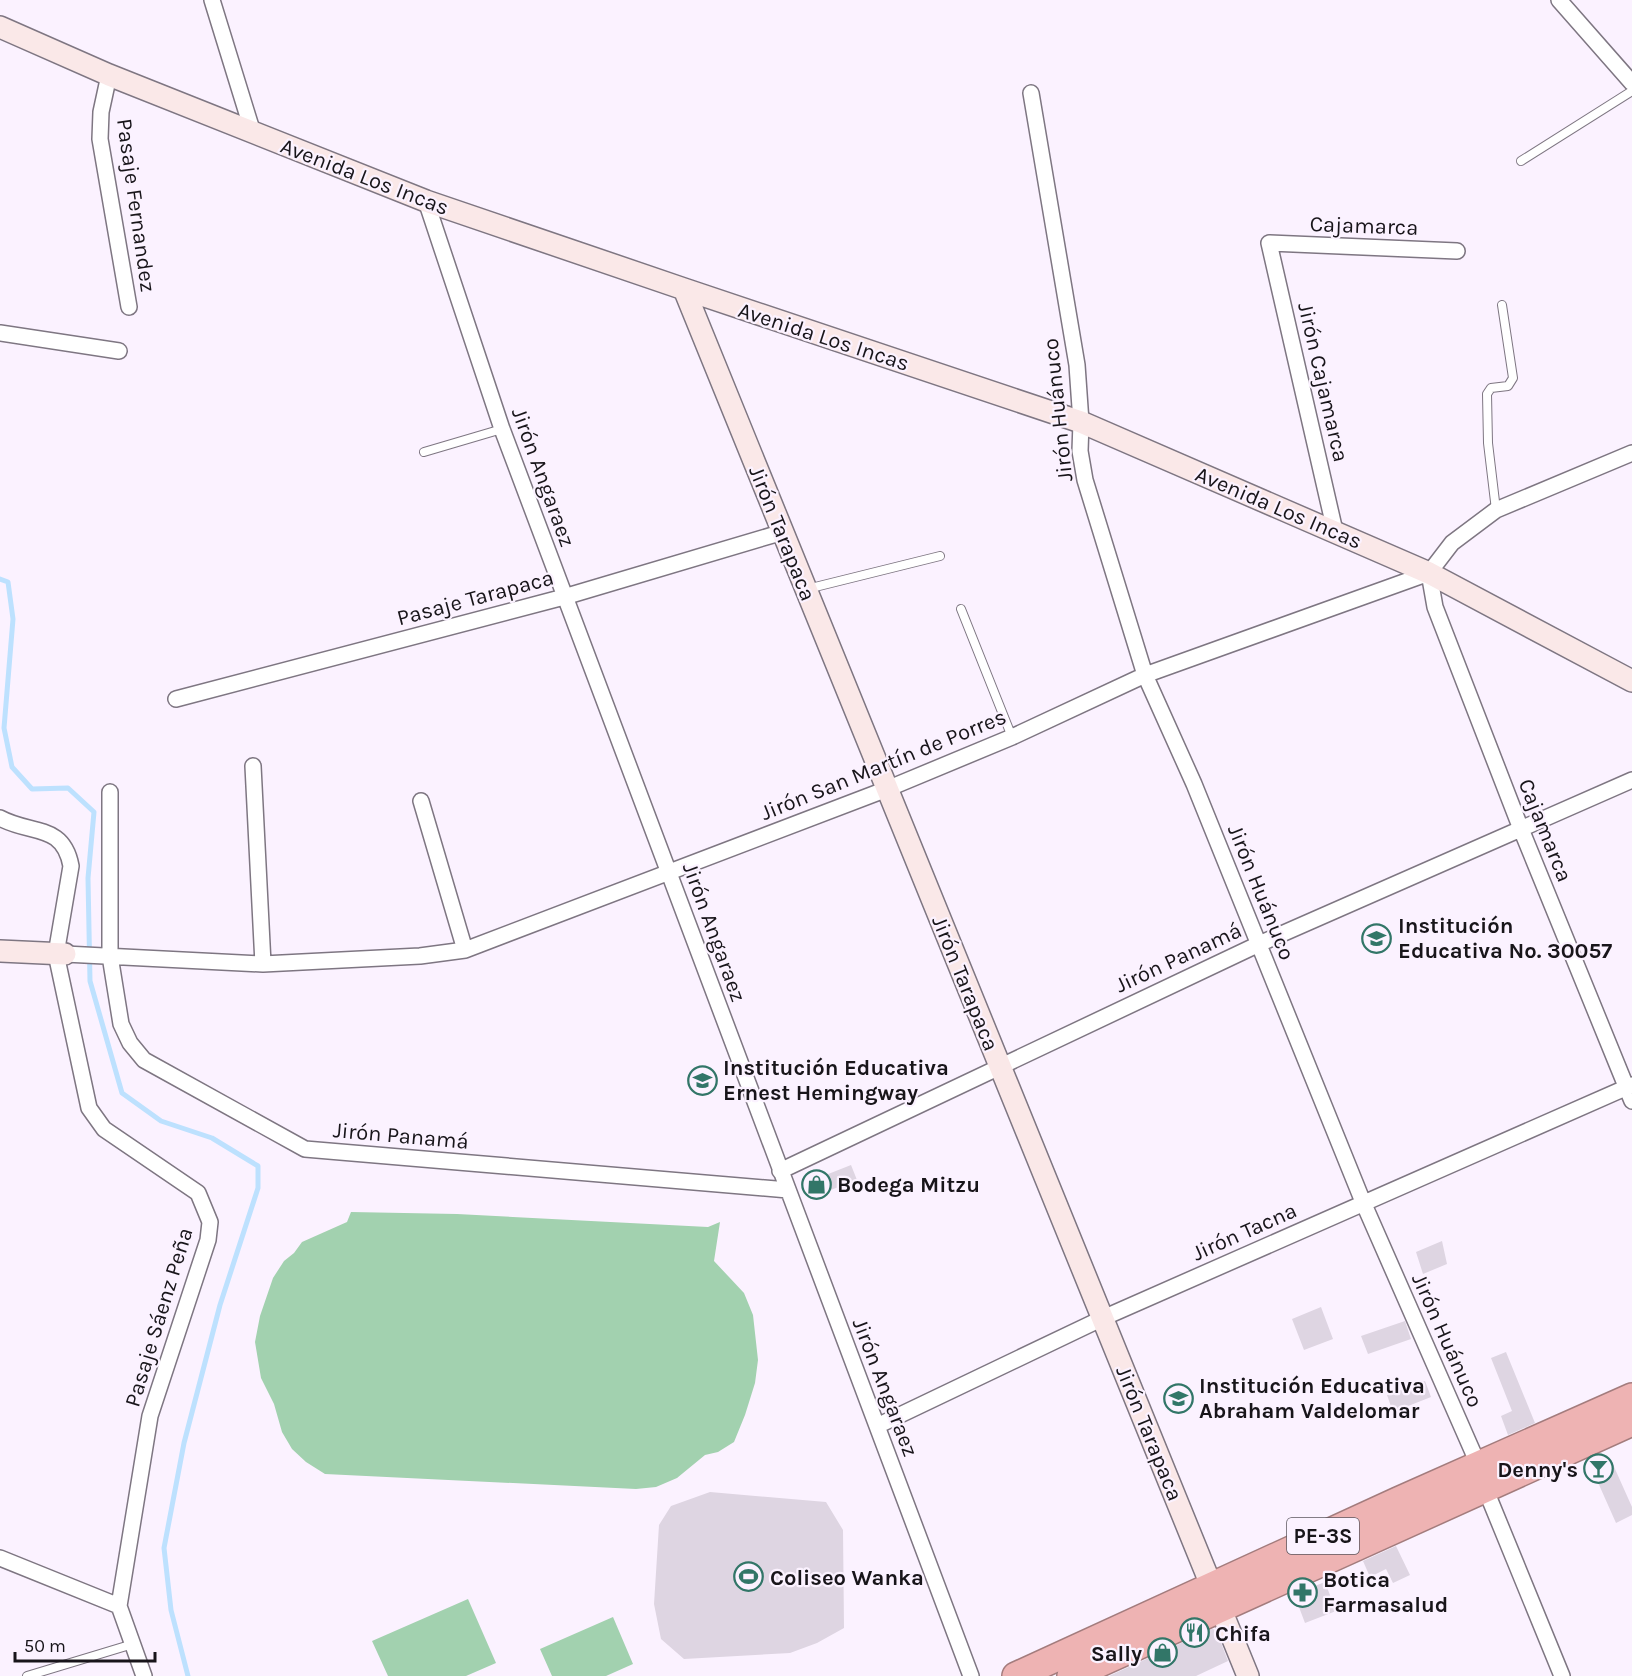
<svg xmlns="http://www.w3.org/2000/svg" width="1632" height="1676" font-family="Karla,sans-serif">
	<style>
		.green { fill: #a2d1af }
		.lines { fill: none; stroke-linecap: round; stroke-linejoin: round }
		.stream { stroke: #bde1fe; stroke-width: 5 }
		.building { fill: #ded5e2 }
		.lane-casing { stroke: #7e7682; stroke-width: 10 }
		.street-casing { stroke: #7e7682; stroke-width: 18 }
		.secondary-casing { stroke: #7e7682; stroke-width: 24 }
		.highway-casing { stroke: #a37c7d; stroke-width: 30 }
		.lane { stroke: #fff; stroke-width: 8 }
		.street { stroke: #fff; stroke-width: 15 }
		.secondary { stroke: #fae8e8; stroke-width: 21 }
		.highway { stroke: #eeb3b3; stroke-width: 27 }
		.labels { text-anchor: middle; stroke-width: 4.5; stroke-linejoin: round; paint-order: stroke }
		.shield { fill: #fbf2ff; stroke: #5c575f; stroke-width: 1.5 }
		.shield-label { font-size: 21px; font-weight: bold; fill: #18151a }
		.street-label { font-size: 22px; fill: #18151a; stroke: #fbf2ff }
		.poi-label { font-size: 22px; font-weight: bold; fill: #18151a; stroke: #fbf2ff; text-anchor: start }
	</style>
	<rect width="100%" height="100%" fill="#fbf2ff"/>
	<path class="green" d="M351,1212L457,1214L708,1227L720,1222L714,1261L744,1293L753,1315L758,1360L755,1383L745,1415L734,1442L718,1452L705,1455L677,1478L656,1487L636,1489L325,1474L306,1462L292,1449L282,1432L274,1404L261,1378L255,1342L260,1316L273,1278L284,1261L294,1253L302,1242L347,1222Z
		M468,1599L496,1663L466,1676H388L372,1641Z
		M613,1617L633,1664L606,1676H552L540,1649Z"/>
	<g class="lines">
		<path class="stream" d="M0,579L8,582L13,619L4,728L12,767L32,789L68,788L94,812L88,878L90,981L122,1093L161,1121L212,1138L258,1166V1188L220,1305L184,1443L164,1548L171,1610L188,1676"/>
	</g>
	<path class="building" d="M851,1165L857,1180L815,1196L811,1186L813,1180Z
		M1442,1241L1447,1264L1423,1274L1416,1252Z
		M1321,1307L1333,1339L1304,1350L1292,1319Z
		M1405,1321L1411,1339L1368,1354L1361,1336Z
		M1506,1352L1535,1423L1508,1435L1501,1416L1512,1411L1491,1358Z
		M1425,1381L1431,1397L1393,1412L1387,1395Z
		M1611,1460L1632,1507V1515L1616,1523L1592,1469Z
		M710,1492L826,1502L843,1530L844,1628L817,1643L790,1653L684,1659L661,1639L654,1604L659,1525L671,1506Z
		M1396,1546L1410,1575L1393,1583L1386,1569L1370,1577L1363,1561Z
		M1325,1582L1336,1611L1305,1623L1294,1594Z
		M1212,1629L1216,1630L1228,1661L1196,1676H1109Z"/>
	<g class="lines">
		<defs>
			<path id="lane" d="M1521,161L1632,91
				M424,452L502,429
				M1496,510L1488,443L1487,394L1491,388L1508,386L1513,378L1502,305
				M807,589L940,556
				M961,609L1012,737
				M27,1676L133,1644"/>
			<path id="street" d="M212,0L253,133
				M1559,0L1632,83
				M109,75L101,112L100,139L129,307
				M1031,93L1077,365L1081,422L1080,451L1085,480L1145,675L1194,784L1363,1202L1479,1466L1485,1488L1562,1676
				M426,201L502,429L971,1676
				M0,333L119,351
				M1335,531L1269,243L1457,251
				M1429,573L1435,607L1521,829L1632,1101
				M176,699L564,597L783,532
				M253,766L263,964
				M110,792V956L121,1024L130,1043L144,1060L305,1149L788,1190
				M421,801L465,950
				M0,818C31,835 63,823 71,866L56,954L89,1108L104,1129L198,1193L210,1222L208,1240L150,1416L119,1606L144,1676
				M65,954L263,964L420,956L465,950L887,789L1012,737L1145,675L1429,573L1452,543L1496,510L1632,453
				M780,1171L1259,944L1632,780
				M877,1426L1103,1318L1632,1085
				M0,1558L119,1606"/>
			<path id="secondary" d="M0,27L109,75L426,201L684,289L1081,422L1429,573L1632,681
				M684,289L1248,1676
				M0,951L65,954"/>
			<path id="highway" d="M1016,1676L1398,1501L1632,1397
				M1071,1676L1632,1422"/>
		</defs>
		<use href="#lane" class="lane-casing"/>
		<use href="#street" class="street-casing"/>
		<use href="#secondary" class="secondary-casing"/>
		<use href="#highway" class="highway-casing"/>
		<use href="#lane" class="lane"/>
		<use href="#street" class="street"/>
		<use href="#secondary" class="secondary"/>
		<use href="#highway" class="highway"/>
	</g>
	<defs>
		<symbol id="school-ring" viewBox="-11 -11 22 22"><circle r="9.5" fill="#fbf2ff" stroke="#327668" stroke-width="1.5"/><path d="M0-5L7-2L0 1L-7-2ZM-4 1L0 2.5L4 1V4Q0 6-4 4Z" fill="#327668"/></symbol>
		<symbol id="shop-ring" viewBox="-11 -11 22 22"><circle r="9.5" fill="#fbf2ff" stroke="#327668" stroke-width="1.5"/><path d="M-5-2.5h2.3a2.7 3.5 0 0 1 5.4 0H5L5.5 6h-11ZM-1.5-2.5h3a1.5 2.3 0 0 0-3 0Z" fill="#327668"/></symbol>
		<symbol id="bar-ring" viewBox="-11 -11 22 22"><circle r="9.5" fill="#fbf2ff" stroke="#327668" stroke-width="1.5"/><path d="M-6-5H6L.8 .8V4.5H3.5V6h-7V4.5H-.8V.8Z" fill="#327668"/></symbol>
		<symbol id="stadium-ring" viewBox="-11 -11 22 22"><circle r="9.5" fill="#fbf2ff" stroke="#327668" stroke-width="1.5"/><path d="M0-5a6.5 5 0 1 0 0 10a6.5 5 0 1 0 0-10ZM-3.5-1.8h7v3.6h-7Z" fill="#327668"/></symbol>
		<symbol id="pharmacy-ring" viewBox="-11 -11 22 22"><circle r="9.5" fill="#fbf2ff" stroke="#327668" stroke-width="1.5"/><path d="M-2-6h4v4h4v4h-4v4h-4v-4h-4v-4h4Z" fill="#327668"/></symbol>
		<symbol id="restaurant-ring" viewBox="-11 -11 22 22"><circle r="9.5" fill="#fbf2ff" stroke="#327668" stroke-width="1.5"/><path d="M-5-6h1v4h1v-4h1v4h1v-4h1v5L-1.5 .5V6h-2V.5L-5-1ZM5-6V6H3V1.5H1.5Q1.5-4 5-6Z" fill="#327668"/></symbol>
	</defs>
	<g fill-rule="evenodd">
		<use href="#school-ring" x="1360" y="922" width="33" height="33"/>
		<use href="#school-ring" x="686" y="1064" width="33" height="33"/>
		<use href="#shop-ring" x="800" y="1168" width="33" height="33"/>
		<use href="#school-ring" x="1162" y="1382" width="33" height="33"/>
		<use href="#bar-ring" x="1582" y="1452" width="33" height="33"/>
		<use href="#stadium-ring" x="732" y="1560" width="33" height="33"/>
		<use href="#pharmacy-ring" x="1286" y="1576" width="33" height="33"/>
		<use href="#restaurant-ring" x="1178" y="1616" width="33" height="33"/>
		<use href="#shop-ring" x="1146" y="1636" width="33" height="33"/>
	</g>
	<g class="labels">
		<rect class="shield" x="1287" y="1518" width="72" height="36" rx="4.5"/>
		<g class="shield-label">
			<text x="1323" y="1543">PE-3S</text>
		</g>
		<g class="street-label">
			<text transform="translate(365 176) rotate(21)" y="8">Avenida Los Incas</text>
			<text transform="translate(137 205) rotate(82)" y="8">Pasaje Fernandez</text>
			<text transform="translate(1364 225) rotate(2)" y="8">Cajamarca</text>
			<text transform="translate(824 336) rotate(18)" y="8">Avenida Los Incas</text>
			<text transform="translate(1324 382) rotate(77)" y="8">Jirón Cajamarca</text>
			<text transform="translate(1057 410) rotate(-96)" y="8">Jirón Huánuco</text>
			<text transform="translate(544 477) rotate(70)" y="8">Jirón Angaraez</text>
			<text transform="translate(1279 507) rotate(23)" y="8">Avenida Los Incas</text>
			<text transform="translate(783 533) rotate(68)" y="8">Jirón Tarapaca</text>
			<text transform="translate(475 597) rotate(-15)" y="8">Pasaje Tarapaca</text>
			<text transform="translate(883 764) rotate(-22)" y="8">Jirón San Martín de Porres</text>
			<text transform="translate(1546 830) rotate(68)" y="8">Cajamarca</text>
			<text transform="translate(1262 892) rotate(68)" y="8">Jirón Huánuco</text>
			<text transform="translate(715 932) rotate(70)" y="8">Jirón Angaraez</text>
			<text transform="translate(1178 957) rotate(-25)" y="8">Jirón Panamá</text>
			<text transform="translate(966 983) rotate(68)" y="8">Jirón Tarapaca</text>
			<text transform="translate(401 1135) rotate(5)" y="8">Jirón Panamá</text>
			<text transform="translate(1244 1231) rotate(-24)" y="8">Jirón Tacna</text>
			<text transform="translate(158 1317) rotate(-73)" y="8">Pasaje Sáenz Peña</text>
			<text transform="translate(1448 1340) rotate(66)" y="8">Jirón Huánuco</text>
			<text transform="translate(886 1387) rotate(69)" y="8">Jirón Angaraez</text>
			<text transform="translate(1150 1433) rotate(68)" y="8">Jirón Tarapaca</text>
		</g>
		<g class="poi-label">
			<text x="1398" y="933">Institución<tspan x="1398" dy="25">Educativa No. 30057</tspan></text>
			<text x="723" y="1075">Institución Educativa<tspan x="723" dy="25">Ernest Hemingway</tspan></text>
			<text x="837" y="1192">Bodega Mitzu</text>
			<text x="1199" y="1393">Institución Educativa<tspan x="1199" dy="25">Abraham Valdelomar</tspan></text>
			<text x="1578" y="1477" text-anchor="end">Denny's</text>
			<text x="770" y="1585">Coliseo Wanka</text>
			<text x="1323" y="1587">Botica<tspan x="1323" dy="25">Farmasalud</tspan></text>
			<text x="1215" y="1641">Chifa</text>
			<text x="1142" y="1661" text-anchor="end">Sally</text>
		</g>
	</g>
	<path d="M15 1652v9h140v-9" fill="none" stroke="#18151a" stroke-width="3"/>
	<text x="24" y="1652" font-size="18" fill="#18151a" stroke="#fbf2ff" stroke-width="4.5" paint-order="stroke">50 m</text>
</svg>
